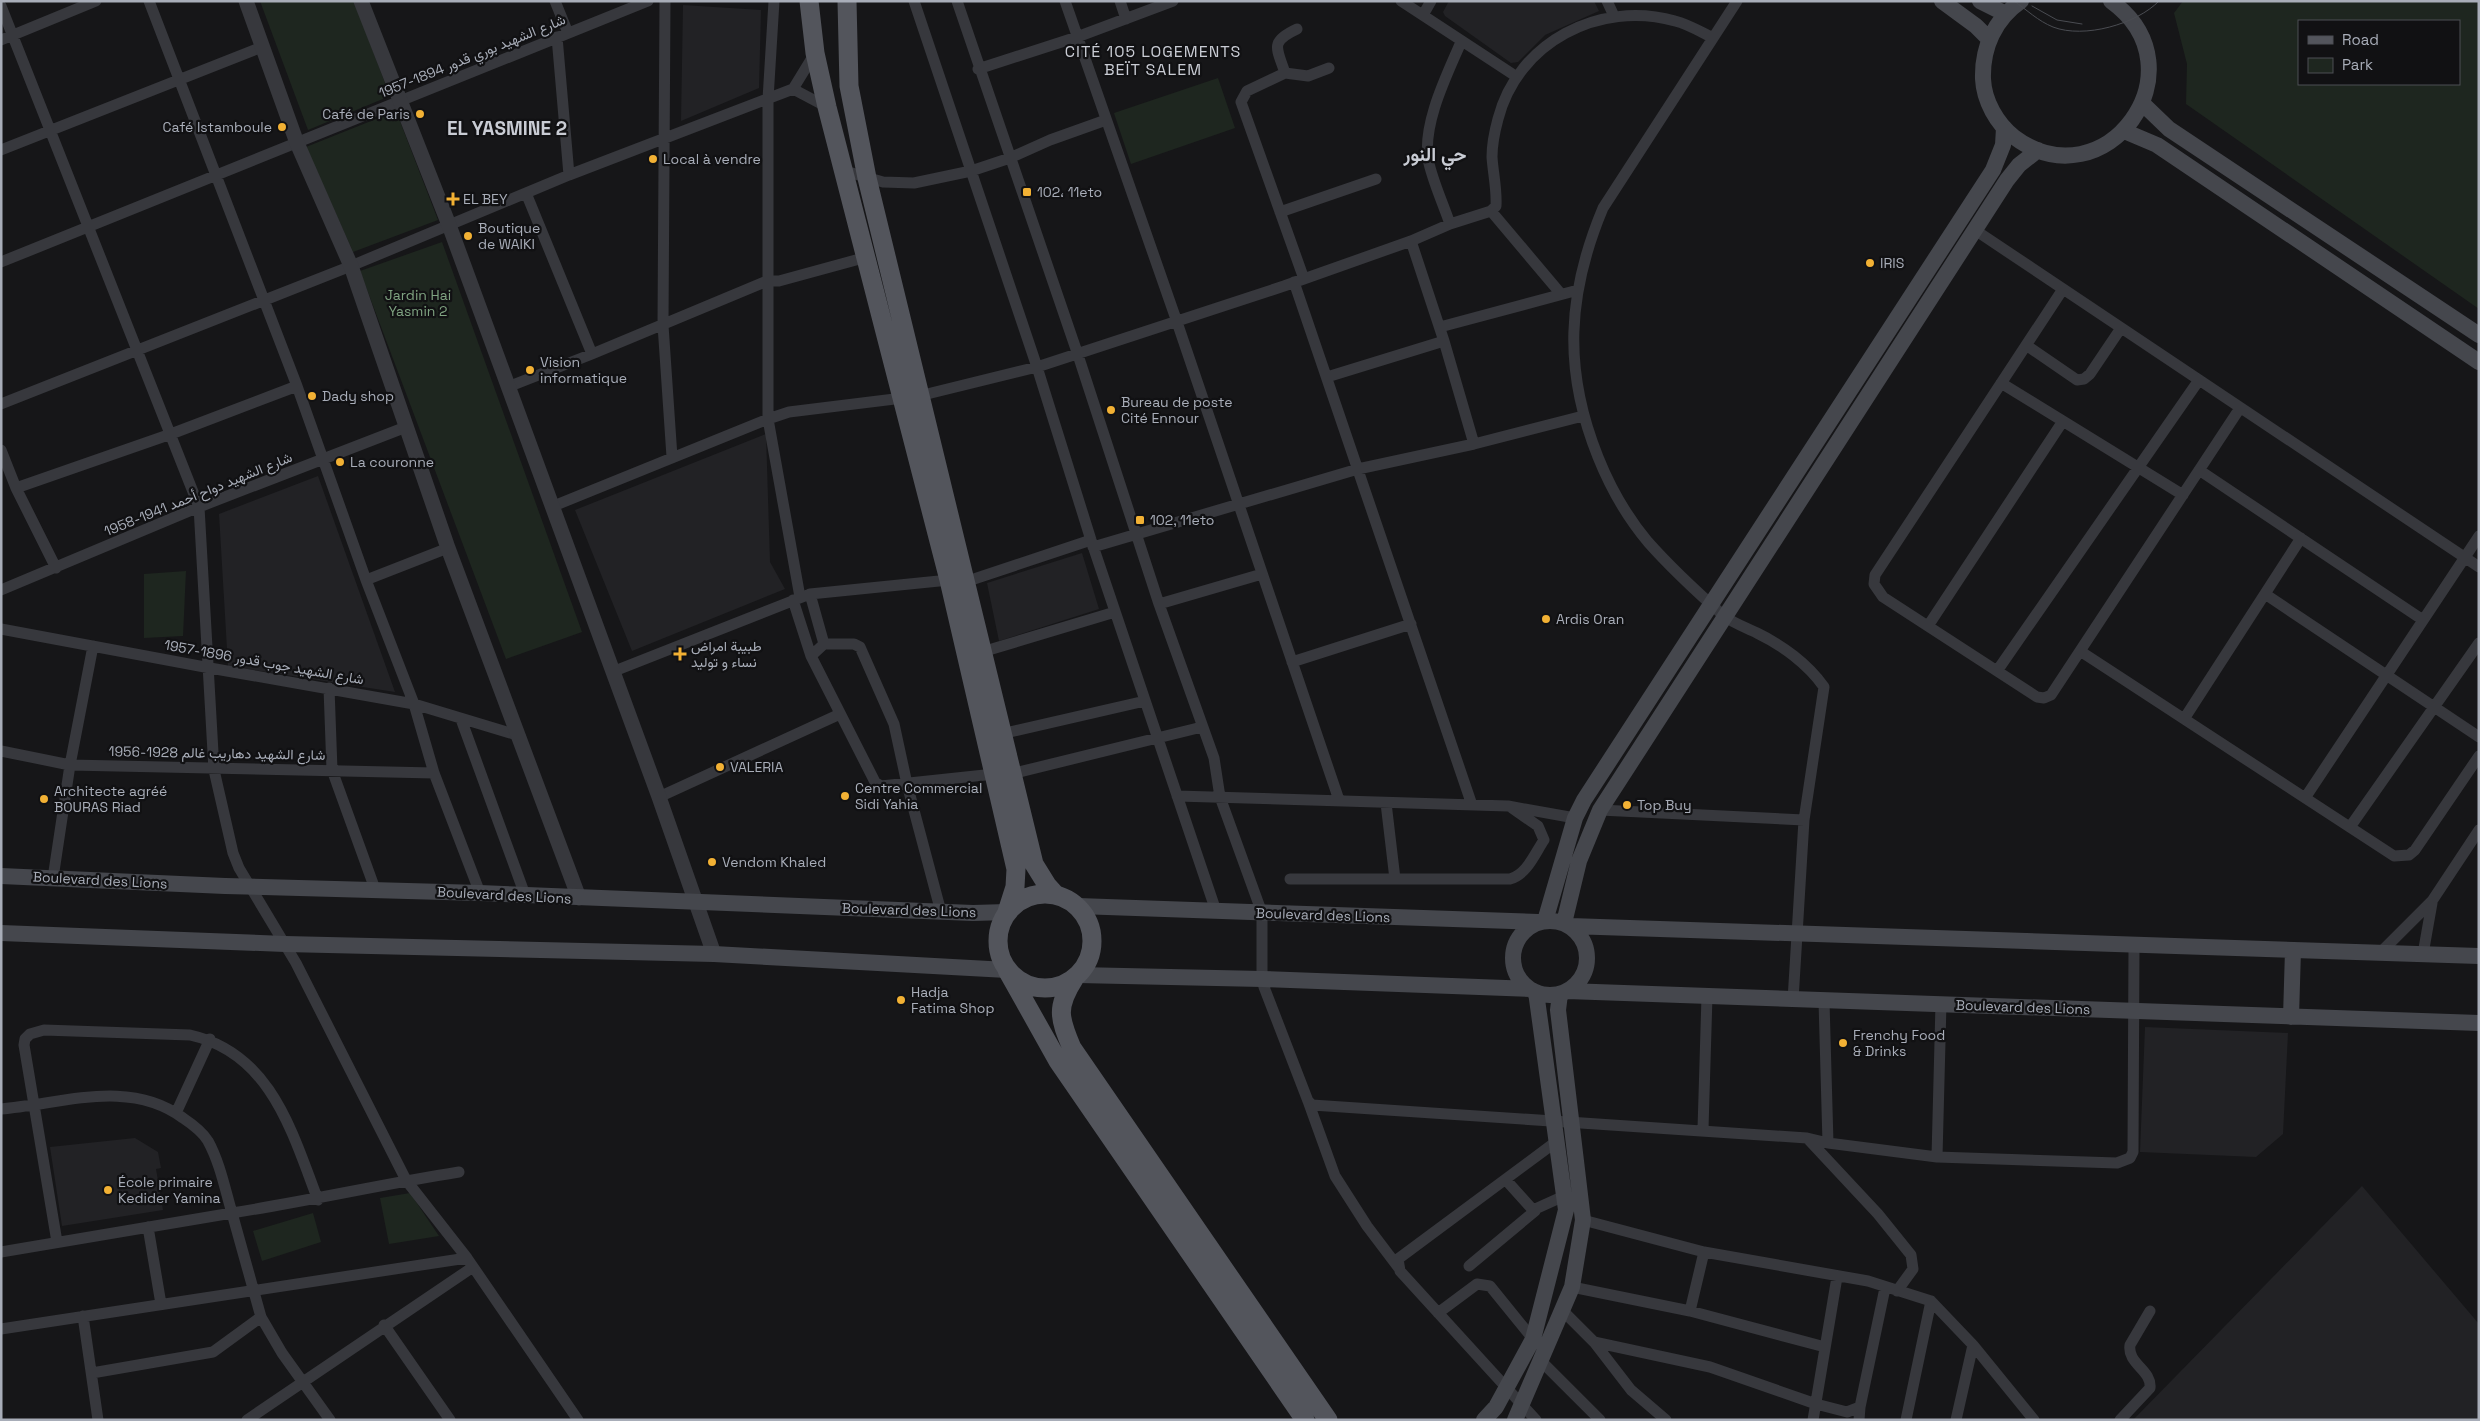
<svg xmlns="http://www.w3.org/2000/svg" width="2480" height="1421" font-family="'Space Grotesk',Vazirmatn,sans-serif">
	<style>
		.built { fill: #222225 }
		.green { fill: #1e261f; fill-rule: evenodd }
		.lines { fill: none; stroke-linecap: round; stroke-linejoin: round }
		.minor { stroke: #37383d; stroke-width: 11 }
		.tertiary { stroke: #37383d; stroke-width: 15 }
		.secondary { stroke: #45474d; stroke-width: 16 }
		.primary { stroke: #53555c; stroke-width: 19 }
		.tram { stroke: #4a4c52; stroke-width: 1 }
		.poi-dot { fill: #f2b134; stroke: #111113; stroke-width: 2 }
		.labels { text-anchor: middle; stroke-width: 4.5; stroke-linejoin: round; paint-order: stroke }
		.street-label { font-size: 14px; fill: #a8adb8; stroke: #111113 }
		.poi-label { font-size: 14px; fill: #a8adb8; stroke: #111113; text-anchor: start }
		.park-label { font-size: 14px; fill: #7fa381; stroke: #111113 }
		.quarter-label { font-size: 16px; letter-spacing: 1px; fill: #c9ccd4; stroke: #111113 }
		.district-label { font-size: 19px; font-weight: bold; fill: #c9ccd4; stroke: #111113 }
	</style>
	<rect width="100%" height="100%" fill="#161618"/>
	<path class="built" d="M1449,1H1594L1599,11L1545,35L1518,62L1511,63L1445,16L1443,12Z
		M683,5L761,10L759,88L681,121Z
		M766,434L770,562L785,589L632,651L575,510Z
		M318,476L395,692L228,666L219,514Z
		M1082,553L1099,609L999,641L987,583Z
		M2145,1027L2288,1033L2283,1134L2256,1157L2140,1152Z
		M135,1138L158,1152L161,1168L156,1169L163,1210L62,1226L50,1147Z
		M2362,1186L2479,1324V1420H2133Z"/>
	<path class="green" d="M260,1H354L390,96L308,130Z
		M2183,1H2479V309L2186,104L2187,64L2174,13ZM2459,21V84H2299V21Z
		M1218,78L1235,128L1131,164L1114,113Z
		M396,111L438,220L353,252L306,147Z
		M442,242L582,632L506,659L360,271Z
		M186,571L183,636L144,638V574Z
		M410,1193L439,1236L389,1244L380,1198Z
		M313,1213L321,1242L262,1261L253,1231Z"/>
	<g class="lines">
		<path class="minor" d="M149,1L297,386L366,580L414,704L434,773L480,893
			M555,1L568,33
			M665,1L663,325L672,457
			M774,1L768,99V419L800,597
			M914,1L1037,367L1091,540L1216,911
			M957,1L1078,355L1159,604L1214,758L1220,797L1262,913V979L1264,987L1308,1101L1312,1105L1807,1138L1828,1143L1937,1157L2117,1163L2130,1158L2133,1152L2134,944
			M1065,1L1177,322L1339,800
			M1120,1L1126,19
			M1401,1L1517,77
			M1607,1L1614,16
			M1737,1L1603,208C1567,294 1563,370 1598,457C1610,487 1627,517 1648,542C1671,568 1698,593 1724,616C1733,623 1747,628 1757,633C1782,645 1808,664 1824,687L1804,820L1793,1000
			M1,6L199,507L214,770L233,853L239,868L296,963L406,1180L467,1258L578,1420
			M1423,15L1431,1
			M1297,29C1269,42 1277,48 1285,73L1247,91L1241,102L1304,279
			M557,37L569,175
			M1,40L96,1
			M815,53L793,89L827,107
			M978,69L1077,37L1173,1
			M1285,73L1308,76L1329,68
			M1,150L262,47
			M845,171L883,182L914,183L971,171L1010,158L1050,140L1106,120
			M526,193L592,354
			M1491,211L1561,294
			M1280,212L1376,179
			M1450,224C1443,203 1432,180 1428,159C1423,122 1447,75 1461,42
			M1975,230L2479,567
			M1411,241L1444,341L1474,444
			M1,262L648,1
			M1294,282L1472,805
			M2063,289L1875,575L1874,584L1883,597L2037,697L2044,698L2051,695L2240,408
			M1440,327L1578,290
			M2026,345L2077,380L2084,379L2090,374L2121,328
			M1327,377L1444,341
			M2001,383L2183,495
			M508,387L592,354L767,281H779L867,257
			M1,404L351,266L569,175L793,89
			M1,450L16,488L56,568
			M2199,470L2423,620
			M16,488L171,434L297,386
			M551,507L768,419L789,412L919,396L1037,367L1284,286L1411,241L1450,224L1491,211L1496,206C1497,189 1493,173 1492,157C1492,145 1495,130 1498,119C1518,42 1599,0 1675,21C1688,24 1701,32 1713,38
			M1093,547L1358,469L1474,444L1583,416
			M366,580L448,548
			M965,582L1091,540
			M1,590L199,507L406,427
			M810,594L949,580
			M2265,594L2479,737
			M793,600L811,656
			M1159,604L1262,574
			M1928,626L2063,421
			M1,629L210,668L414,704L520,736
			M824,644L811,656L875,782L881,786L994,774H1011L1202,727
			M2080,651L2394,856L2409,855L2415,850L2479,756
			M982,652L1115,612
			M1292,662L1411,624
			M1997,671L2199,380
			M612,672L810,594L824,644H854L860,647L894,724L907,784L941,912
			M329,688L332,770L375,889
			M461,719L525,895
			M2184,719L2301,538
			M1001,734L1145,701
			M1,751L70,765L434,773
			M1177,796L1508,806L1575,818
			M659,797L840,714
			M2305,798L2479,536
			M1386,803L1395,879
			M1600,810L1804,820
			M2350,827L2479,643
			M53,878L70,765L93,646
			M1290,879H1510C1527,874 1534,855 1544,840L1538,826L1512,808
			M2380,953L2432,901L2479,830
			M2423,954L2432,903
			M1824,1001L1828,1143
			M1308,1101L1335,1176L1367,1226L1398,1267
			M1,1109C62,1104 129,1078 183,1118C192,1124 202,1131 208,1141C220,1163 225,1189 232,1213C308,1201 383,1184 459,1172
			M176,1113L210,1039
			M1703,1129L1707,996
			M1808,1139L1878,1214L1911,1255L1913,1269L1897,1291
			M1937,1157L1941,1003
			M1506,1180L1533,1210L1564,1196
			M1583,1220L1704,1252L1868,1281L1931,1301L1973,1345L2034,1420
			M148,1227L161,1304
			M57,1242L24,1045L25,1039L30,1034L44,1030L190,1035C271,1053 292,1132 318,1200
			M1,1252L232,1213L261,1317L282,1353L330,1420
			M1469,1266L1535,1211
			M1572,1287L1690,1311L1825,1347
			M1563,1311L1594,1342L1631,1390L1666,1420
			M1690,1311L1704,1252
			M1438,1313L1477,1284L1490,1286L1533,1339
			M83,1316L98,1420
			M384,1325L450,1420
			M1,1329L467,1258
			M1594,1342L1710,1367L1816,1404L1847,1412L1860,1407L1885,1288
			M1541,1361L1600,1420
			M92,1373L213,1352L261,1317
			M247,1420L473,1267
			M1536,1420L1400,1271L1398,1259L1557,1141
			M1813,1420L1837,1277
			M1859,1420L1860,1407
			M1906,1420L1931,1301
			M1956,1420L1973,1345
			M2120,1420L2150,1388C2152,1370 2127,1364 2130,1345L2150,1311"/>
		<path class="tertiary" d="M246,1L297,143L351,266L448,548L579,898
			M361,1L449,225L659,797L714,954"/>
		<path class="secondary" d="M1942,1L1976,26L1989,39
			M1980,1L2006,14
			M2021,1C1995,19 1982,47 1983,79C1984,101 1997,124 2014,137C2105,205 2205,69 2111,1
			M2143,104L2169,129L2479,335
			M2124,131L2157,145L2479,362
			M1,876L225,886L480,893L973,913L1007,912
			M1078,906L1538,922
			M1513 958a37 37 0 1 1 74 0a37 37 0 1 1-74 0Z
			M1545,921L1575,818L1584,800L1993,170L2003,145L2004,128
			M1564,923L1579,861L1600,810L2007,180L2019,165L2038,150
			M1570,926L2479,956
			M1,933L285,944L714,954L1007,970
			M1078,975L1262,979L1530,989
			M1567,991L2479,1023
			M2291,1017L2293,950
			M1484,1420L1496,1407L1533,1339L1566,1210L1536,992
			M1515,1420L1572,1287L1583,1220L1558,1010L1560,994"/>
		<path class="primary" d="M809,1L815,53L827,107L949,580L1016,869L1015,887L1007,912
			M847,1L849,86L867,178L1034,864L1047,885L1056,895
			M998 941a47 47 0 1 1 94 0a47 47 0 1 1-94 0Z
			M1007,970L1058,1061L1305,1420
			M1074,979C1056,1007 1059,1018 1072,1048L1328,1420"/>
		<path class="tram" d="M2014,1C2027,10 2038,21 2053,27C2084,39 2137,24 2159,1
			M2032,6L2057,20L2082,24"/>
	</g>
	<g class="poi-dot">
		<circle cx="420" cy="114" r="5"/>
		<circle cx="282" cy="127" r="5"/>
		<circle cx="653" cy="159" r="5"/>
		<rect x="1022" y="187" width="10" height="10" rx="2.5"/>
		<path d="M450.5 191.5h5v5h5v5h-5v5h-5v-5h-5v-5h5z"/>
		<circle cx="468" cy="236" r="5"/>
		<circle cx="1870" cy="263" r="5"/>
		<circle cx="530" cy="370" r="5"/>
		<circle cx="312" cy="396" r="5"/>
		<circle cx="1111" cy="410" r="5"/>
		<circle cx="340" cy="462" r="5"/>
		<rect x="1135" y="515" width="10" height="10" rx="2.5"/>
		<circle cx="1546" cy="619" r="5"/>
		<path d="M677.5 646.5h5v5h5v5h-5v5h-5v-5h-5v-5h5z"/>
		<circle cx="720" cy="767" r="5"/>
		<circle cx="845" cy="796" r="5"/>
		<circle cx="44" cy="799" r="5"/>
		<circle cx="1627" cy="805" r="5"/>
		<circle cx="712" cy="862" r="5"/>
		<circle cx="901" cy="1000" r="5"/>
		<circle cx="1843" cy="1043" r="5"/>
		<circle cx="108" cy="1190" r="5"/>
	</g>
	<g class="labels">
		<g class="street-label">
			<text transform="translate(472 56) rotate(-22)" y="5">شارع الشهيد بوري قدور 1894-1957</text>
			<text transform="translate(198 494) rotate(-22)" y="5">شارع الشهيد دواح أحمد 1941-1958</text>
			<text transform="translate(264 662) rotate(10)" y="5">شارع الشهيد جوب قدور 1896-1957</text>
			<text transform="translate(217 753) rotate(1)" y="5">شارع الشهيد دهاريب غالم 1928-1956</text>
			<text transform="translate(100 880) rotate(3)" y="5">Boulevard des Lions</text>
			<text transform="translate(504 895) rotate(3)" y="5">Boulevard des Lions</text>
			<text transform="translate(909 910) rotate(2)" y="5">Boulevard des Lions</text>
			<text transform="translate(1323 915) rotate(2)" y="5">Boulevard des Lions</text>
			<text transform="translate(2023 1007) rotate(2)" y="5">Boulevard des Lions</text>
		</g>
		<g class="poi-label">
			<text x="410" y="119" text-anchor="end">Café de Paris</text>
			<text x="272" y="132" text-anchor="end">Café Istamboule</text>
			<text x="663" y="164">Local à vendre</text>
			<text x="1037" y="197">102، 11eto</text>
			<text x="463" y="204">EL BEY</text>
			<text x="478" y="233">Boutique<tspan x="478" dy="16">de WAIKI</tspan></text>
			<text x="1880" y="268">IRIS</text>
			<text x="540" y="367">Vision<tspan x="540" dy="16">informatique</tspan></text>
			<text x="322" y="401">Dady shop</text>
			<text x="1121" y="407">Bureau de poste<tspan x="1121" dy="16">Cité Ennour</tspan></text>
			<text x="350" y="467">La couronne</text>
			<text x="1150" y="525">102, 11eto</text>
			<text x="1556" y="624">Ardis Oran</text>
			<text x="691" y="651">طبيبة امراض<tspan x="691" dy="16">نساء و توليد</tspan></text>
			<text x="730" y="772">VALERIA</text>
			<text x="855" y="793">Centre Commercial<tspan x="855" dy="16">Sidi Yahia</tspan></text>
			<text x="54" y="796">Architecte agréé<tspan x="54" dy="16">BOURAS Riad</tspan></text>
			<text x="1637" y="810">Top Buy</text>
			<text x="722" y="867">Vendom Khaled</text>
			<text x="911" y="997">Hadja<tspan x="911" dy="16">Fatima Shop</tspan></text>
			<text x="1853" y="1040">Frenchy Food<tspan x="1853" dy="16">&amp; Drinks</tspan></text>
			<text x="118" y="1187">École primaire<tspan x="118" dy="16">Kedider Yamina</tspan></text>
		</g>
		<g class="park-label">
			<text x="418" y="300">Jardin Hai<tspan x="418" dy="16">Yasmin 2</tspan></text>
		</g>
		<g class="quarter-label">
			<text x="1153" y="57">CITÉ 105 LOGEMENTS<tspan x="1153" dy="18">BEÏT SALEM</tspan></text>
		</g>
		<g class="district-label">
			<text x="507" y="135">EL YASMINE 2</text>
			<text x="1435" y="161">حي النور</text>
		</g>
	</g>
	<rect width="2480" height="1421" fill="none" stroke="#a8adb8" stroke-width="5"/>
	<rect x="2298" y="20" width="162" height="65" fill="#111113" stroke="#4d4f55"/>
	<rect x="2308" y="36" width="25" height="8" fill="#53555c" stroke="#4d4f55"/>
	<text x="2342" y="45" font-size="15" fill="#a8adb8">Road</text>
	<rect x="2308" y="58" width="25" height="15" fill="#1e261f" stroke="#4d4f55"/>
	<text x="2342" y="70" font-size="15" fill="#a8adb8">Park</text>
</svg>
